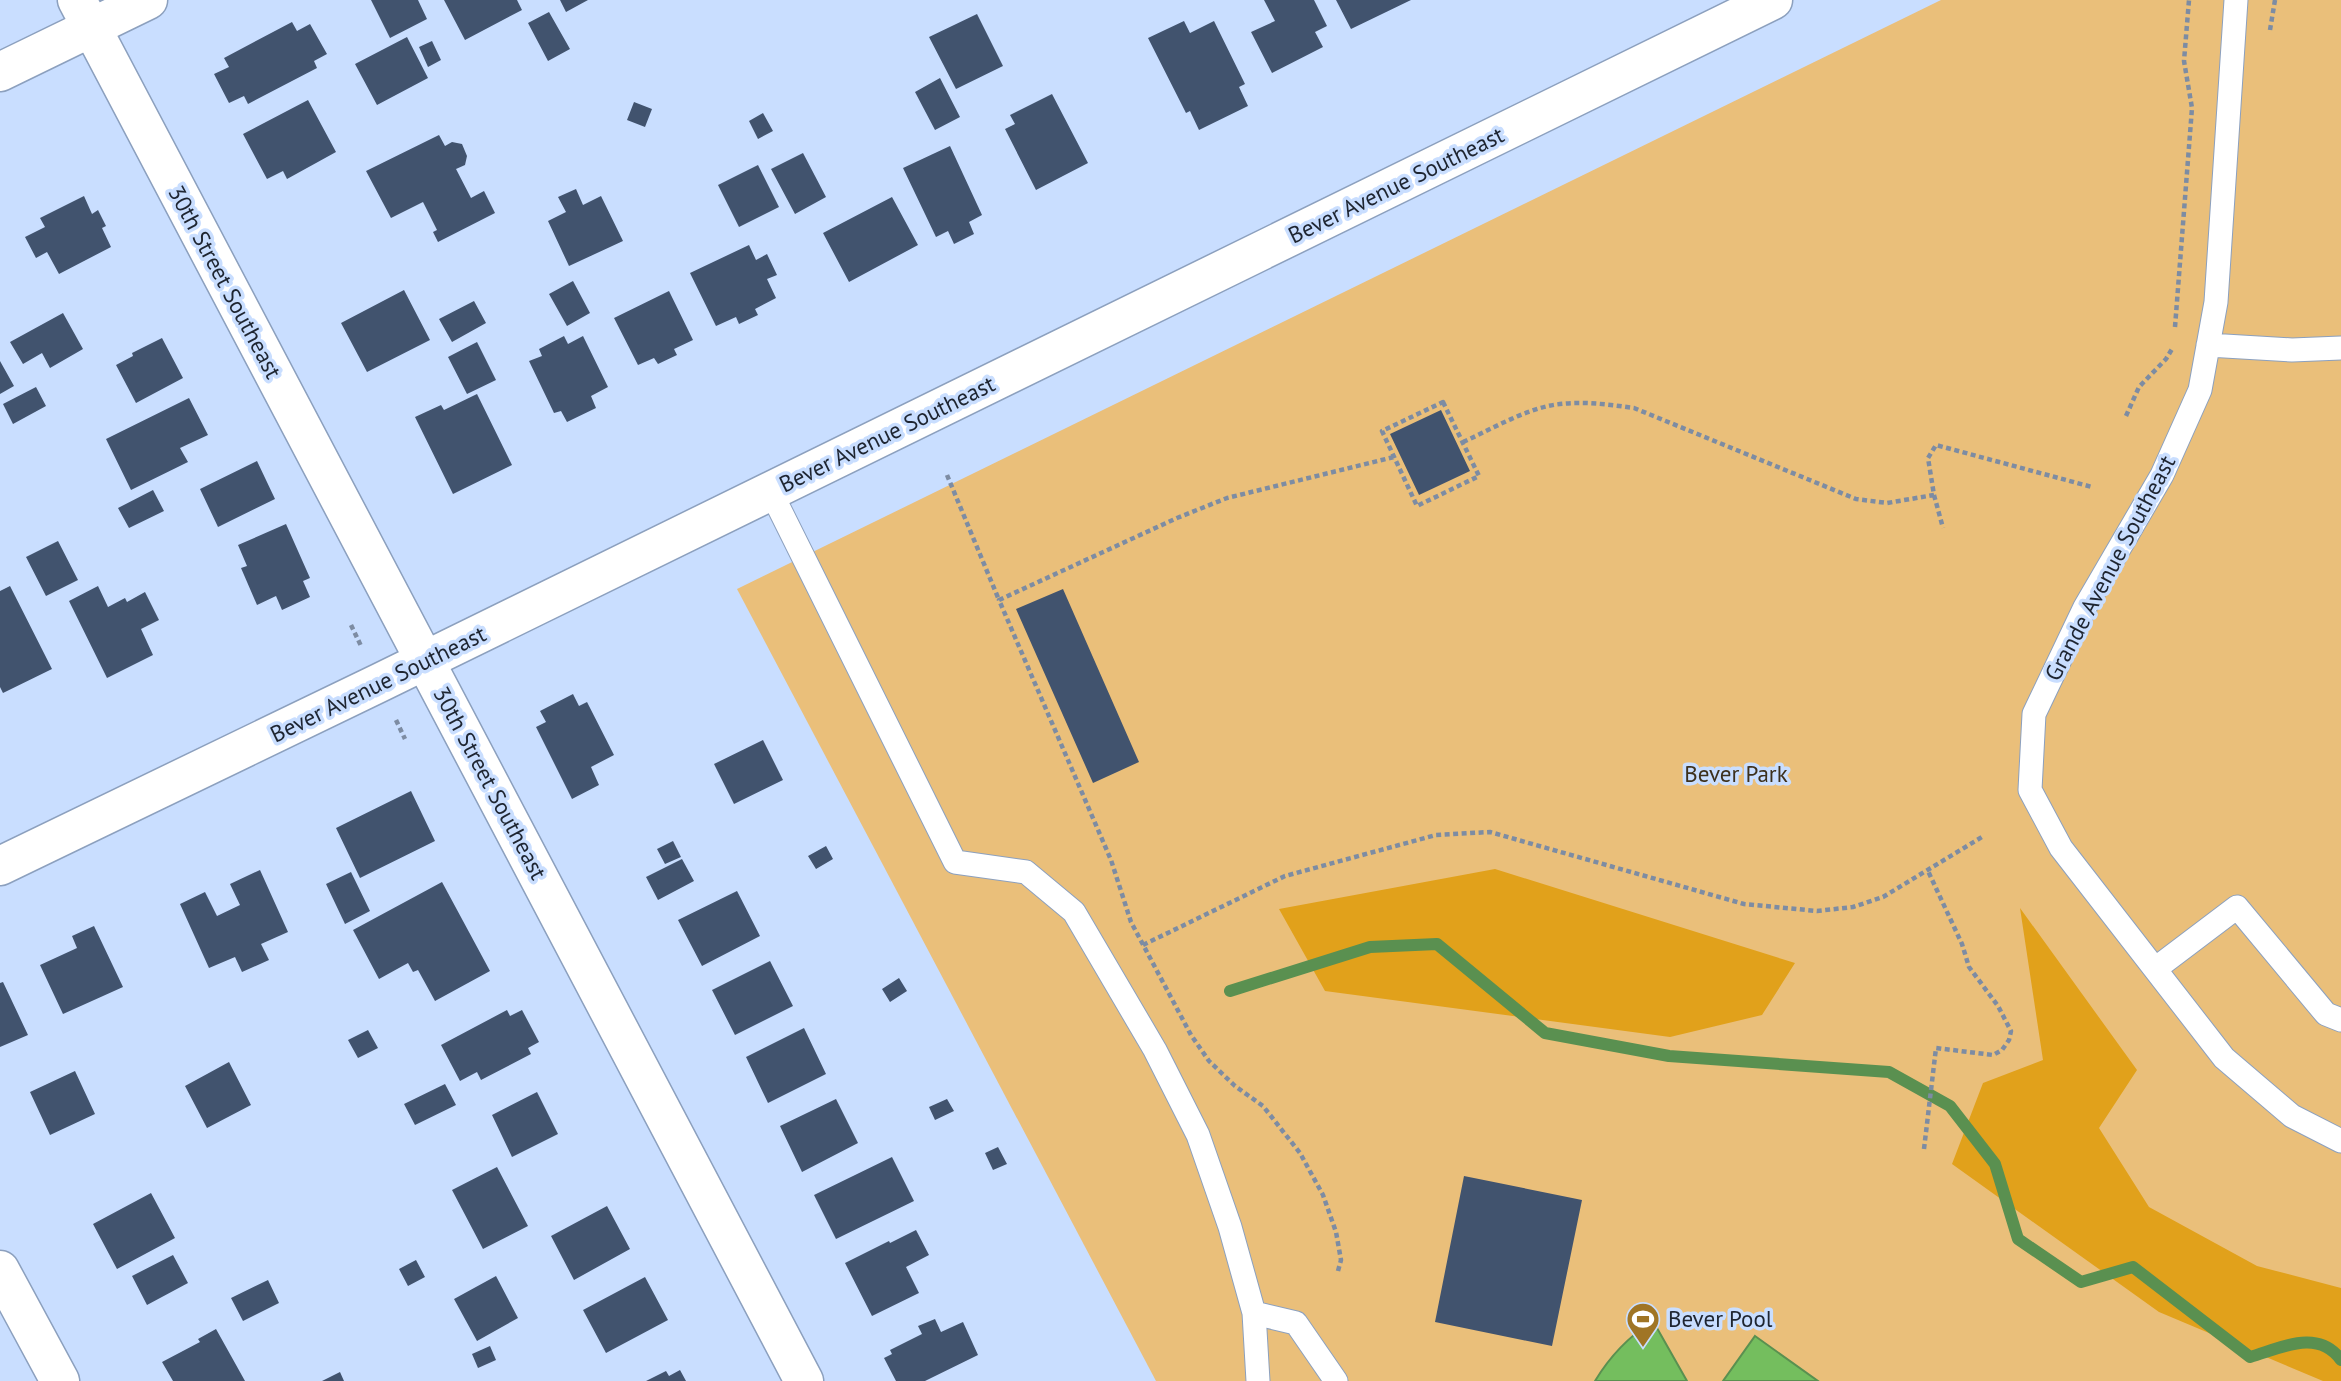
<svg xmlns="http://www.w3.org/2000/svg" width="2341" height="1381" font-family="'PT Sans',sans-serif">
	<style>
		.green { fill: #eabf7a }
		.forest { fill: #e1a11b }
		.water { fill: #74be5e; stroke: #5a9050; stroke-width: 2 }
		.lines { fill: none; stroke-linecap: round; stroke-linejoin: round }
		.stream { stroke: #5a9050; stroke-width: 12 }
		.building { fill: #41536e }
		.service-casing { stroke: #8ca0be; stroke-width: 25 }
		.minor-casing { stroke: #8ca0be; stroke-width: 41 }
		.tertiary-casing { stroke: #8ca0be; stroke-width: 41 }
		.path { stroke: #7d8ca3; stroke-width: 4.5; stroke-dasharray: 5 3.5; stroke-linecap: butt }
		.service { stroke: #fff; stroke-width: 23 }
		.minor { stroke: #fff; stroke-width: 38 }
		.tertiary { stroke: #fff; stroke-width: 38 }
		.labels { text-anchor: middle; stroke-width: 7; stroke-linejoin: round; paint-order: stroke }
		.street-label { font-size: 23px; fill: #1e2531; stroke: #c9deff }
		.park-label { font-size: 23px; fill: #3c301c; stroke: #c9deff }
		.poi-label { font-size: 23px; fill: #1e2531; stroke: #c9deff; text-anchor: start }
	</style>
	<rect width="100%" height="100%" fill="#c9deff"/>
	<path class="green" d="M1941,0H2341V1381H1156L737,589Z"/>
	<path class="forest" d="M1495,869L1795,963L1762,1015L1670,1037L1325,991L1279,909Z
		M2020,908L2137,1070L2099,1128L2149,1207L2257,1266L2341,1288V1381H2323L2159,1312L1952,1164L1983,1083L2043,1060Z"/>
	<path class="water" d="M1653,1321L1687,1381H1595C1610,1356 1628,1337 1653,1321Z
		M1755,1336L1818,1381H1723Z"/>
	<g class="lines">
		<path class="stream" d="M1230,991L1370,947L1437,944L1545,1033L1669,1056L1889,1072L1950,1106L1995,1164L2018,1239L2081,1282L2133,1267L2250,1357C2281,1348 2318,1328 2341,1360"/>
	</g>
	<path class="building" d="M371,0H418L427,19L390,38Z
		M444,0H517L522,10L465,40Z
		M560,0H588L566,12Z
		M1264,0H1314L1327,26L1315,32L1323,47L1272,73L1251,32L1275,21Z
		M1336,0H1411L1351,29Z
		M549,12L570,49L548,61L528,23Z
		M977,14L1003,66L956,89L929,37Z
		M1184,21L1190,33L1214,21L1245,84L1239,87L1248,106L1199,130L1190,111L1186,113L1148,38Z
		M292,22L297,31L310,24L327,54L314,61L317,68L248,104L244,96L229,103L214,74L229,67L224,58Z
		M407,37L428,78L377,105L355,64Z
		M432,41L441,60L428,67L419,47Z
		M940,78L960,117L935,130L915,92Z
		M1052,94L1088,163L1036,190L1005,129L1015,124L1010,115Z
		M308,100L336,152L287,179L283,171L267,179L243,134Z
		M634,102L652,109L645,127L627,120Z
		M763,113L773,131L758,139L749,121Z
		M439,135L445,146L452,142L462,144L467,156L465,165L456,169L471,198L484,191L495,213L438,242L433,232L437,230L423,202L391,218L366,171Z
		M950,146L982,215L969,222L974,234L954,244L948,231L936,237L903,168Z
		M803,153L826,197L795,214L771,169Z
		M758,165L779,207L739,227L718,185Z
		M576,189L583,205L601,196L623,241L569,266L548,221L566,212L558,197Z
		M84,196L92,214L98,210L106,226L102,228L111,247L59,274L47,252L36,258L25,237L45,227L40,218Z
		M892,197L918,245L849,282L823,233Z
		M749,245L756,260L767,254L777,275L767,279L776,298L755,309L758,315L739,324L736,317L716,326L690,273Z
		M573,281L590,313L567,326L549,294Z
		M404,290L430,340L367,372L341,323Z
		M669,291L693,340L674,349L677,355L658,364L654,358L638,365L614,318Z
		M474,301L486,323L452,342L439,319Z
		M63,313L83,349L50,368L42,353L23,364L10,342Z
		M564,336L568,344L583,336L608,387L591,396L596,408L567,422L561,411L554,413L529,361L542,356L539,349Z
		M162,338L183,378L136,403L116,365L133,356L132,353Z
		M477,342L496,380L467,394L448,357Z
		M0,361L14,386L0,394Z
		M36,387L46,406L13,424L3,404Z
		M477,394L512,465L453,494L415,417L441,405L444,410Z
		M189,398L208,435L180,448L188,462L131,490L106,439Z
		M1441,410L1470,471L1419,495L1390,434Z
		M257,461L275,499L218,527L200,489Z
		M153,490L164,511L129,528L118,508Z
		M286,524L310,578L303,581L310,597L282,610L276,596L257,605L241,568L247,566L238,545Z
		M58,541L78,580L46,596L26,557Z
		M10,586L52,669L3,693L0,687V591Z
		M98,586L108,607L125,598L127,602L145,592L159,620L141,629L153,655L107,678L69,601Z
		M1063,589L1139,762L1093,783L1016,609Z
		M573,694L579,706L587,702L614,755L591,767L599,785L572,799L536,727L546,722L540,711Z
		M763,740L783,780L734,804L714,764Z
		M411,791L435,841L360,878L336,828Z
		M673,841L681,857L665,864L657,849Z
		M826,846L833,859L816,869L808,856Z
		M682,859L694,881L658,900L646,877Z
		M260,870L288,932L261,944L269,960L242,972L235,957L209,968L180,904L205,892L217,916L240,905L230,884Z
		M351,872L370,911L345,924L326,884Z
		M442,882L490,971L435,1001L418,970L413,972L408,963L379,979L353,930Z
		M737,891L760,936L702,966L678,920Z
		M94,926L123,987L63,1014L40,965L77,948L72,936Z
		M770,961L793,1006L735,1035L712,990Z
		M899,978L907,991L890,1002L882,989Z
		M3,982L28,1035L0,1047V983Z
		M507,1010L510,1016L522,1010L539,1042L528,1048L531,1054L481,1080L477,1072L460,1081L441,1045Z
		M804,1028L826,1074L768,1103L746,1057Z
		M368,1030L378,1048L358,1058L348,1040Z
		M229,1062L251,1105L207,1128L185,1086Z
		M75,1071L95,1114L50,1135L30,1092Z
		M445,1084L456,1105L415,1125L404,1104Z
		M537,1092L558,1134L512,1157L492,1115Z
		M836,1099L858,1143L802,1172L780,1126Z
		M947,1099L954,1111L935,1120L929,1107Z
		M998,1147L1007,1164L993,1170L985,1153Z
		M892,1157L914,1201L836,1239L814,1195Z
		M497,1167L528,1226L483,1249L452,1190Z
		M1464,1176L1582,1200L1552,1346L1435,1322Z
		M151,1193L175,1238L117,1269L93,1224Z
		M607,1206L630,1249L574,1280L551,1236Z
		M916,1230L929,1255L906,1267L919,1293L872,1316L845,1263L889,1241L890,1243Z
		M173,1255L188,1283L147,1305L132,1276Z
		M416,1260L425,1277L408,1286L399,1269Z
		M496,1276L518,1318L477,1341L454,1299Z
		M645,1277L668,1320L606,1353L583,1310Z
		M268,1280L279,1303L243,1321L231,1298Z
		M935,1319L941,1332L963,1322L978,1355L925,1381H896L884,1358L892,1354L890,1350L922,1334L918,1326Z
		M216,1329L245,1381H173L162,1362L200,1342L198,1339Z
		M490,1346L496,1360L478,1368L472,1354Z
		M680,1370L686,1381H646L666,1371L669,1376Z
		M340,1372L344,1381H322Z"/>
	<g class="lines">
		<defs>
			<path id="service" d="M2236,0L2216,302L2200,390L2162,475L2085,607L2034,714L2030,790L2061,848L2224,1058L2292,1116L2341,1141
				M2208,345L2292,350L2341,348
				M771,492L955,862L1026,872L1074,912L1155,1050L1198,1135L1230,1227L1254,1313L1258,1381
				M2155,969L2237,907L2326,1014L2341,1020
				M1254,1313L1296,1323L1336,1381"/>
			<path id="minor" d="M77,0L804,1381
				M0,72L148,0
				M0,1270L60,1381"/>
			<path id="tertiary" d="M0,866L379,683L1773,0"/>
		</defs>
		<use href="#service" class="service-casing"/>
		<use href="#minor" class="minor-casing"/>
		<use href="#tertiary" class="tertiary-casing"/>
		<path class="path" d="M2270,30L2275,0
			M2175,327L2192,108L2184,61L2189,0
			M1443,402L1479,476L1417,506L1382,431Z
			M2126,416L2139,387L2166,359L2172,349
			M1463,442C1490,430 1518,413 1548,406C1576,400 1605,404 1634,408L1856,499L1887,503L1934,495L1928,458L1936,445L2092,487
			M947,475L999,600
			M1934,495L1943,528
			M351,625L362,648
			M396,720L405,739
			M1143,945L1285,876L1436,835L1490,832L1744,904L1817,911L1853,907L1883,897L1982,837
			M1924,1149L1936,1048L1993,1055L2002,1050L2009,1040L2011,1031L1998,1006L1969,967L1962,944L1928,871
			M1338,1271L1341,1260L1336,1232L1323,1195L1300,1153L1263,1106L1235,1086L1209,1061L1191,1035L1131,922L1111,860L999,600L1177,518L1227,498L1394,457"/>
		<use href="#service" class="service"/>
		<use href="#minor" class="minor"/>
		<use href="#tertiary" class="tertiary"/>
	</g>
	<defs>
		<symbol id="stadium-pin" viewBox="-11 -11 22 30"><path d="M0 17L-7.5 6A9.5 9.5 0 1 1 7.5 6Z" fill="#a07525" stroke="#c9deff"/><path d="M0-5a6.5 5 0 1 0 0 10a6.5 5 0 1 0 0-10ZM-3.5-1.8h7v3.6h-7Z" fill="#fff"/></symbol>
	</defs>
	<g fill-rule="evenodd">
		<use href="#stadium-pin" x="1624" y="1300" width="38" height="52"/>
	</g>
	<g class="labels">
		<g class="street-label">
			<text transform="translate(1396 185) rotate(-26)" y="8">Bever Avenue Southeast</text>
			<text transform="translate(225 282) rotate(62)" y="8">30th Street Southeast</text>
			<text transform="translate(887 434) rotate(-26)" y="8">Bever Avenue Southeast</text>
			<text transform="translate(2110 568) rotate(-62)" y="8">Grande Avenue Southeast</text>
			<text transform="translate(378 684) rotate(-26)" y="8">Bever Avenue Southeast</text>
			<text transform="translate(490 783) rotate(62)" y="8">30th Street Southeast</text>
		</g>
		<g class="park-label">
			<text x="1736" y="782">Bever Park</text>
		</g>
		<g class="poi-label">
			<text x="1668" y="1327">Bever Pool</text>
		</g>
	</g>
</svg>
